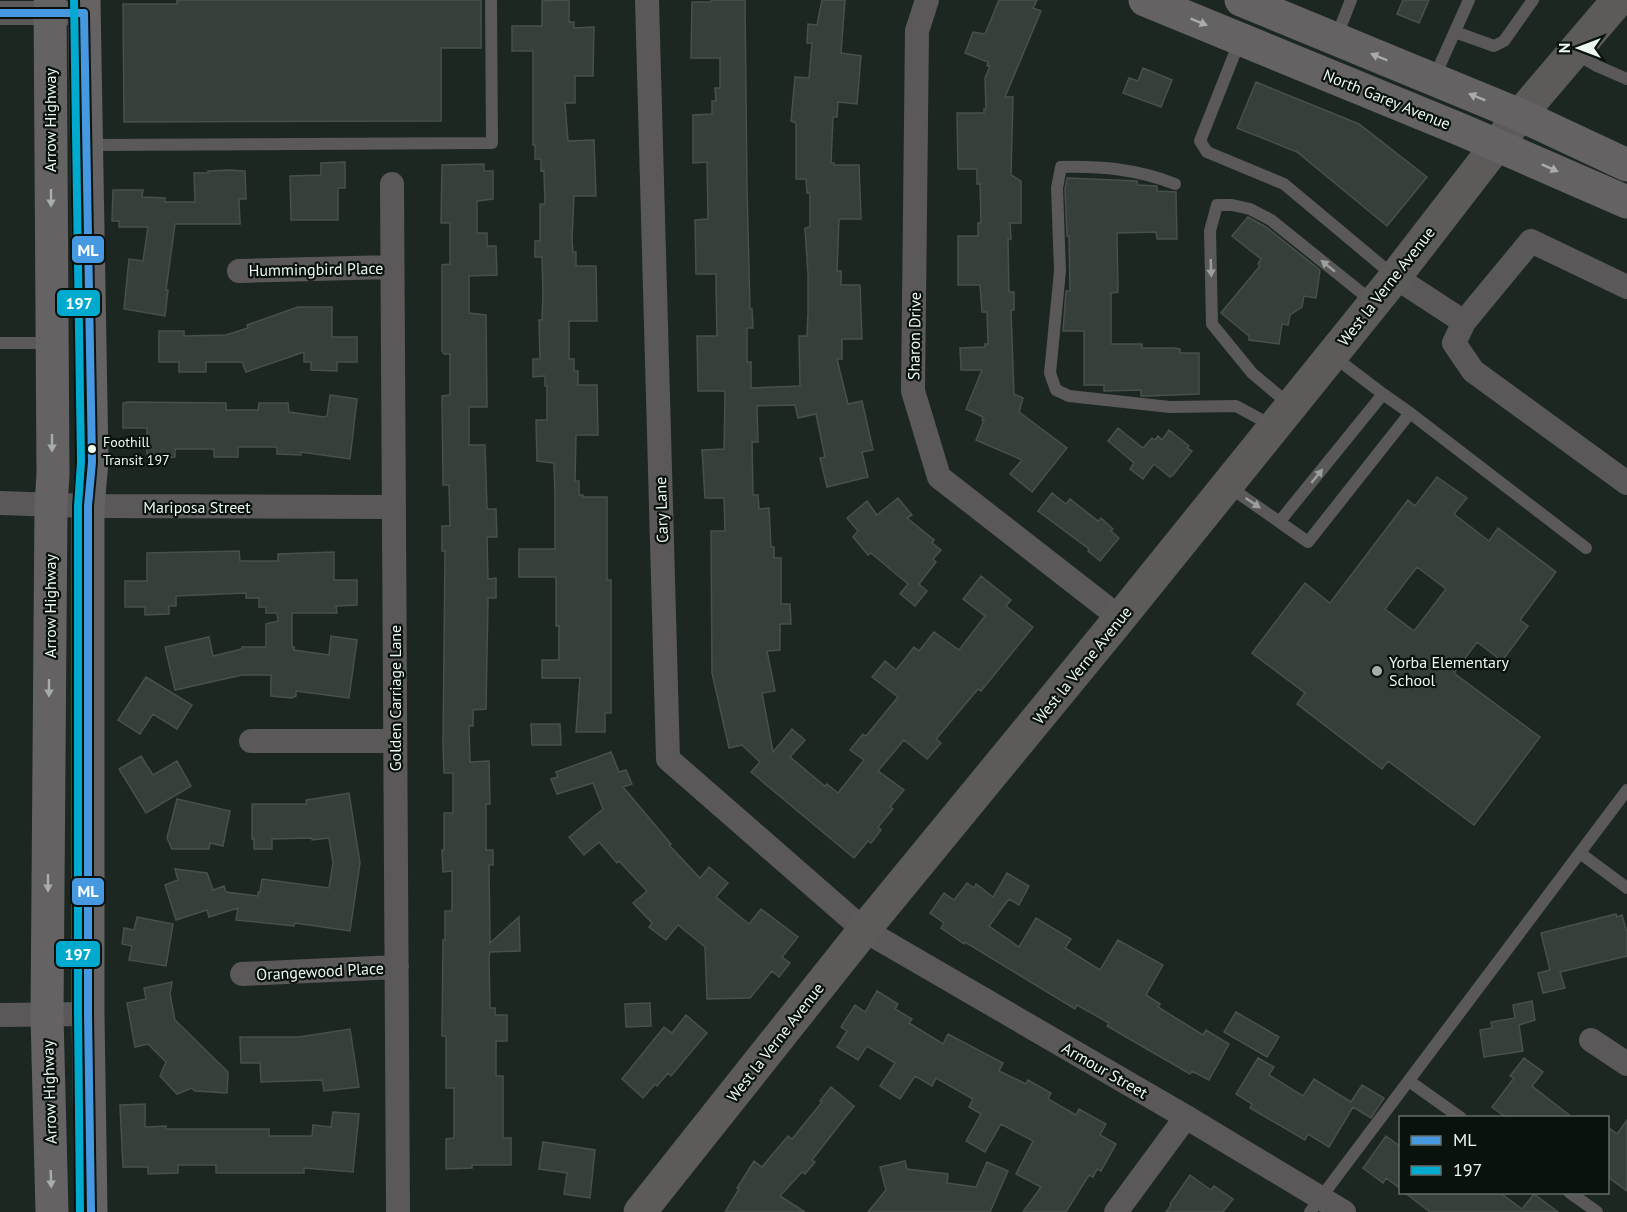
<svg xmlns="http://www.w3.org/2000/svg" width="1627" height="1212" font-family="'PT Sans',sans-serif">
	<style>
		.building { fill: #373f3a; stroke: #48504a; stroke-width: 1.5; fill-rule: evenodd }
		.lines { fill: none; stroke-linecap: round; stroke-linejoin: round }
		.service { stroke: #5b5859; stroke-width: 12 }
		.minor { stroke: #5b5859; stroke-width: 24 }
		.secondary { stroke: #5d5a5a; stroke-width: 33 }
		.primary { stroke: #646262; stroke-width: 33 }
		.bus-1-casing { stroke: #0a120d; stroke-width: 12 }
		.bus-2-casing { stroke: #0a120d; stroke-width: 12 }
		.bus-1 { stroke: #4699e1; stroke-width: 8 }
		.bus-2 { stroke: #00a9ce; stroke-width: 8 }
		.oneway { fill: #a8ada9 }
		.oneway2 { fill: #9ca09d }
		.bus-dot { fill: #ecf8f0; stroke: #0a120d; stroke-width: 2 }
		.poi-dot { fill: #a4afa8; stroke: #0a120d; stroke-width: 2 }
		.labels { text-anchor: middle; stroke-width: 4.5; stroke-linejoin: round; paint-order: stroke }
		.bus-label { font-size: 14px; fill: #ecf8f0; stroke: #0a120d; text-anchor: start }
		.street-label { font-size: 16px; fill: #ecf8f0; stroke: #0a120d }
		.poi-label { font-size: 16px; fill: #ecf8f0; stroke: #0a120d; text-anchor: start }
		.line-badge { stroke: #0a120d; stroke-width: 2 }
		.badge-label { font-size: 16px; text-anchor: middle; font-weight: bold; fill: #fff }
	</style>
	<rect width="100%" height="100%" fill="#1d2721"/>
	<path class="building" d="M177,0H481V48H441V121L124,122L123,4H177Z
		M569,0V22H574V28L594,27L593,76H575V103H565L568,141L594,140L596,196H574L572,240L573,252H576V266H596L597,321H569V359H574V371H578V385H597L598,435H576L575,481H579V495H583V497H607V580H611V713H605V732H576L580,678H542V660H559V626H556V577H519V549H555V497L554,463L537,461L536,420H547V386H545V376L533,377V359H540L539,320H542L543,294L542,257H535V241H540V204H545L544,170L541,171V159H535V145H533V51H512V26H542V1Z
		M711,0H745L747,188L750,309H752L753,328H747V362H751V388L800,386L799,336H807L808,313V275L805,228L810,227V193H807L806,179H796V123L791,121L795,77L809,78L812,43H807L808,24L817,25L822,0H845L841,53L861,56L857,104L838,102L837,117H833L831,163H834V165H859L861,219H839L837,271H841V285H860L862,339H842V359H837L848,404L862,401L873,450L862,452L868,477L827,487L820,458L825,457L816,414L798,418L795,405L757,406L758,442H752L753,495H758L759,509L769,508L771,547H774V558H781V604H790L791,624H780V650L767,651L775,691L762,693L773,752L792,729L805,740L790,757L820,782L825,786L827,784L838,793L864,760L850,750L863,734L866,736L898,697L872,677L885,661L896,670L914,647L919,651L934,632L959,650L985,616L963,599L981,576L1011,600L1006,606L1033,627L981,691L978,689L936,739L941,743L927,759L904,740L878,771L904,790L890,807L893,809L878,827L881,830L871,843L868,841L854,858L751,772L760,762L742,745L729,748L712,673L711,531H725L724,498H705L702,450L724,449L725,393L724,391H698L697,336H717L716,288V274H696L695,220L708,219L707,162L693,163V115L712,114V101H716L715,88H720V58H691L692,2H711Z
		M999,0H1037L1033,8L1041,11L1005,97H1013L1011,175L1021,181V223H1010L1011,239H1008L1009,292H1014V310H1011L1014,394L1023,398L1019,412L1067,448L1032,492L1010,474L1022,460L976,440L984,420H982L983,417L966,409L982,370H961L960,348L985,347V344H988L987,312H982L980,285H958V236H978V223H981L980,184H977V169H958L957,113H984V109H986L985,78L990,66H987L988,62L965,53L973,32L985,34Z
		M1403,0H1429L1419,23L1397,14Z
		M1143,68L1172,80L1161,107L1123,93L1129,78L1138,81Z
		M1256,82L1359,124L1427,177L1387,226L1297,152L1237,128Z
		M345,162V188H338V220H291L290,176L321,175V163Z
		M484,164V171H493V199L477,201V233H487V246H496L497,275L469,276V313L486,315L487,407H469V445H485L487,509H496L497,537H487L488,579L496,578V598H488L486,709L473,710V726H469L470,762L489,761L490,804H486V850H493V865H489L490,943L519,917L520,951L490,952L489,957L490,1008H495V1015H507V1041H496V1076H503V1138H511V1165H472V1168L446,1169V1139L454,1138V1088H446V1036H442L443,940H445V911H452V871L443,872L442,850H444V813H453V773H444L443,745L445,551H442V526H450L449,485H443L442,396L450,395V354H444L442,351V265L450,264V223H441L442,165Z
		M230,170L245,171L246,199H239L240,224H175L166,290H168L165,316L124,309L129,259L143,261L148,227H119V221H112L113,190H143L142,197L165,198V202H195L194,173H208V171Z
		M1067,178L1137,181L1138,185L1157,186V191L1176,192L1177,239H1157L1156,232L1117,233L1118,292L1111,293V344H1142V348H1173L1180,349V353H1199V394L1148,396H1141V390L1104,391V385H1084V331H1063L1066,291H1070L1069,236H1067L1065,189Z
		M1248,217L1266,227L1320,270L1316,298L1304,296L1302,307L1290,315L1288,325L1282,324L1279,344L1249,340V336L1221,313L1260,266L1258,264L1261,259L1232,236Z
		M298,307H332V337H357V362H337V371L311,370V362H304V352L246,372L242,362H206V372H179V362H159V331H184V336L226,335L248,328L247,325Z
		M330,395L357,399L350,459L301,452V455L277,454V447H238V457H214V449H175V457L147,458V428H123V403L128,402L226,403V410H258L259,403H288L289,412L324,417L327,416Z
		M1118,428L1143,448L1152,438L1155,440L1158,436L1162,440L1169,430L1189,446L1187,448L1192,451L1173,475L1170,477L1154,464L1143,479L1130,469L1134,463L1108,441Z
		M1437,477L1467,498L1454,514L1489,541L1498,528L1556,572L1520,620L1528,626L1502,661L1477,642L1454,673L1540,737L1474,825L1388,761L1382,769L1297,704L1305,693L1252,653L1305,583L1330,603L1408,500L1415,506ZM1417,567L1446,589L1414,631L1385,609Z
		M1052,493L1066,504L1070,499L1098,521L1101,518L1113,529L1111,531L1119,538L1100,561L1088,551L1089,549L1038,511Z
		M898,498L912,515L907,518L934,540L932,543L941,550L933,559L936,562L919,584L927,591L915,606L900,594L908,584L871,553L868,555L853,537L858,531L847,518L867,501L877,515Z
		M239,551L240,561H278V554L334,552V580H357V605L336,606L337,613H292V647H294V650L329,655L331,636L357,640L349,698L296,691V696L292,698L271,696V675H242L175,690L165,647L209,637L213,656L242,649V647H266V624L278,621L277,613H266V607H259V598H246V593L176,596V606H169V614L145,615V607H125V581H147V553Z
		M146,677L192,705L177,729L153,714L140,734L118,720Z
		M531,724H560L561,745H532Z
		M611,752L619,772L626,770L632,784L623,787L671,844L669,845L700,878L709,867L728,883L716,897L749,924L761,909L798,937L782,957L790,963L779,977L772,971L750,998L707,999L705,947L678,925L666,940L649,927L652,923L633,903L647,891L619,861L617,863L599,842L584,855L569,837L603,809L593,783L557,794L551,779L558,777L556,772Z
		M141,756L153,775L177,761L191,786L146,813L119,769Z
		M349,793L360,863L350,931L295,923L294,926L236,920L238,908L209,917L207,910L176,920L165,885L178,880L175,869L207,873L213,890L224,886L226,892L258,896V892H260L262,879L329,888L333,863L329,838L312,840V838L272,839V849H254V839H252V804H307L306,800Z
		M177,799L230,811L223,846L210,843L209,849H172L167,838Z
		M1007,873L1029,886L1019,905L1009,899L989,926L1019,947L1036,918L1071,939L1065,948L1100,970L1118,940L1163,965L1146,995L1160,1004L1158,1007L1203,1035L1206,1030L1229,1044L1209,1080L1192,1071L1190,1074L1107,1026L1109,1023L1077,1005L1075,1009L965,942L964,944L941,928L944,923L930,913L944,893L954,900L967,883L974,888L976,884L993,897Z
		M1616,914L1617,917L1622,915L1627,933V956L1560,972L1565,988L1543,993L1538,973L1550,970L1541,933Z
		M137,917L173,924L166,966L129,960L132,946L122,944L124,928L134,930Z
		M172,982L170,994L175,1020L228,1072L227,1093L195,1091L192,1088L177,1094L160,1076L166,1062L148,1044L135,1047L127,1003L146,999L144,988Z
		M877,991L898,1004L895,1009L912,1019L909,1023L943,1044L948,1034L1003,1063L999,1071L1026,1084L1028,1080L1051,1093L1048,1099L1076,1115L1079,1109L1106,1124L1100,1135L1116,1144L1101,1171L1097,1169L1093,1177L1089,1175L1066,1212H1023L1041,1187L1016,1174L1033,1141L1001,1124L985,1152L966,1141L981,1114L969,1107L973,1099L936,1078L932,1086L915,1076L900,1099L880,1086L895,1063L867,1046L858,1060L837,1047L847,1031L841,1027L855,1005L865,1012Z
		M1532,1001L1535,1020L1519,1025L1523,1051L1484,1057L1480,1030L1492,1028L1491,1022L1515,1018L1513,1005Z
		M650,1003L651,1026L626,1027L625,1004Z
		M1236,1012L1279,1037L1267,1057L1224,1032Z
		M686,1015L707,1033L671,1076L668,1073L657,1086L655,1084L643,1098L622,1079L664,1027L672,1033Z
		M350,1029L359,1087L324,1091L322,1080L261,1082L260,1063H241L240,1037H299Z
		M1258,1058L1274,1067L1269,1075L1303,1096L1314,1079L1351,1102L1362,1085L1384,1098L1371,1118L1353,1107L1329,1147L1308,1134L1305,1140L1250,1108L1252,1104L1236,1094Z
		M1524,1058L1543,1072L1532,1086L1573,1118H1507L1492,1107L1514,1078L1510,1076Z
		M831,1087L854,1106L812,1160L815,1162L805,1174L802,1172L780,1196L805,1212H725L739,1189L737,1188L754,1161L762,1167L788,1136L792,1139L822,1102L820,1101Z
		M145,1104V1127L166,1126V1129H269V1136H312L313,1125L331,1127L333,1112L359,1114L353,1172L304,1168V1173H216V1165H178V1173L148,1174V1167H123L120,1105Z
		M1627,1120V1191L1608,1177V1127L1617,1134Z
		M1386,1136L1401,1147V1189L1386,1178L1383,1183L1363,1168Z
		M543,1142L595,1150L590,1198L564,1194L567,1173L539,1169Z
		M905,1161L907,1169L948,1174L947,1183L976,1187L987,1162L1008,1171L990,1212H868L886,1190L880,1167Z
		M1190,1175L1211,1190L1214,1186L1233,1199L1223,1212H1166L1171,1205L1170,1204Z
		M1404,1192H1499L1522,1209L1534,1194L1558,1212H1430Z"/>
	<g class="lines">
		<path class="service" d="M1455,32L1494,46L1504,41L1533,0
			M1336,38L1351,0
			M1240,40L1200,141L1207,152L1284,184L1394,276
			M1575,53L1597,66L1627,79
			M1434,78L1469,0
			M87,145L492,143L491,0
			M1175,184C1137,169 1101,166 1061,167L1057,188L1060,271L1050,373L1056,390L1069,396L1170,407L1236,406L1273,426
			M0,343H50
			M1290,405L1252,373L1212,324L1210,231L1217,205H1232L1250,209L1271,220L1373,302
			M1410,413L1586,548
			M1228,486L1308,542L1410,413L1383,394
			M1280,521L1383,394L1333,356
			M1580,853L1627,888
			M1409,1081L1461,1118
			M1569,1192L1597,1212
			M1310,1212L1627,790"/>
		<path class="minor" d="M647,0L668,759L864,930L1186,1117L1344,1212
			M927,0L917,31L913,391L939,477L1120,618
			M0,13H67
			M392,184L398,1212
			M239,271L392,267
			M1395,277L1464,322
			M1627,287L1531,241L1464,322L1454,343L1473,371L1627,483
			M0,503L88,506L394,507
			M251,741H395
			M242,974L397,967
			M0,1015L88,1014
			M1591,1040L1627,1064
			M1116,1212L1186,1117"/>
		<path class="secondary" d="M640,1212L864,930L1120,618L1395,277L1520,115L1618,0"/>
		<path class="primary" d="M50,0L53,475L51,504L47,1016L52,1212
			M84,0L92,462L88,506V1014L91,1212
			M1145,0L1464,131L1627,202
			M1241,0L1520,115L1627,165"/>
		<defs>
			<path id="bus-1" d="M0,13H84L92,462L88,506V1014L91,1212"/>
			<path id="bus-2" d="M74,0L81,462L78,506V1014L80,1212"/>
		</defs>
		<use href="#bus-1" class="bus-1-casing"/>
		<use href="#bus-2" class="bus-2-casing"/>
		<use href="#bus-1" class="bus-1"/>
		<use href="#bus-2" class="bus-2"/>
	</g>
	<defs><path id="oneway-solid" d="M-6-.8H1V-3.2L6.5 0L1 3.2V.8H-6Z" transform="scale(1.5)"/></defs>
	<g class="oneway">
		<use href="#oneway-solid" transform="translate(1199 22) rotate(22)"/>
		<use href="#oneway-solid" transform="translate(1379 57) rotate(-158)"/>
		<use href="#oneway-solid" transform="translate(1477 97) rotate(-158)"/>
		<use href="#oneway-solid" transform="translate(1550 168) rotate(24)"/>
		<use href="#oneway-solid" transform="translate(51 198) rotate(90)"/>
		<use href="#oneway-solid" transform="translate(52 443) rotate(90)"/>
		<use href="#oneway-solid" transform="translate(49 688) rotate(90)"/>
		<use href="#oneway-solid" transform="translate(48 883) rotate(90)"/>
		<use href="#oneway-solid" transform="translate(51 1179) rotate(88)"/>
	</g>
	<g class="oneway2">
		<use href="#oneway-solid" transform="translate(1328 266) rotate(-141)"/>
		<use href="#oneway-solid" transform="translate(1211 268) rotate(88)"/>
		<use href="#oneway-solid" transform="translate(1317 476) rotate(-51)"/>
		<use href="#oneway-solid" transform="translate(1253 503) rotate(34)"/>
	</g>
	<circle class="bus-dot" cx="92" cy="449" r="5"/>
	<circle class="poi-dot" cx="1377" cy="671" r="6"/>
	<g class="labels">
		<g class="bus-label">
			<text x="103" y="447">Foothill<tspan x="103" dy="18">Transit 197</tspan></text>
		</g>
		<g class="street-label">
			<text transform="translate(1387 99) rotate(22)" y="6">North Garey Avenue</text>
			<text transform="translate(50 120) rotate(-90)" y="6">Arrow Highway</text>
			<text transform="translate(316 269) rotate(-1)" y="6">Hummingbird Place</text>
			<text transform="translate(1386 286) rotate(-52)" y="6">West la Verne Avenue</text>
			<text transform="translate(914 336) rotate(-89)" y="6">Sharon Drive</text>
			<text x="197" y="513">Mariposa Street</text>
			<text transform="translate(661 510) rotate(-92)" y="6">Cary Lane</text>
			<text transform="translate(50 606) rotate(-90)" y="6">Arrow Highway</text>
			<text transform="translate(1082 665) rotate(-51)" y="6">West la Verne Avenue</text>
			<text transform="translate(395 698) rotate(-90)" y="6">Golden Carriage Lane</text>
			<text transform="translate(320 971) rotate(-3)" y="6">Orangewood Place</text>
			<text transform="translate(775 1042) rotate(-52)" y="6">West la Verne Avenue</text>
			<text transform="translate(1105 1070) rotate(30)" y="6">Armour Street</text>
			<text transform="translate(49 1092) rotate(-92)" y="6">Arrow Highway</text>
		</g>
		<g class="poi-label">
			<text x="1389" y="668">Yorba Elementary<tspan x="1389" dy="18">School</tspan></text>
		</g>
	</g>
	<g class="line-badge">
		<rect x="71" y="235" width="34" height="29" rx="6" fill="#4699e1"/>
		<rect x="56" y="289" width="45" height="28" rx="6" fill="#00a9ce"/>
		<rect x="71" y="877" width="34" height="29" rx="6" fill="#4699e1"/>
		<rect x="55" y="940" width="46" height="28" rx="6" fill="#00a9ce"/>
	</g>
	<g class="badge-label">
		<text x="88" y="256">ML</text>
		<text x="79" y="309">197</text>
		<text x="88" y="897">ML</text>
		<text x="78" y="960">197</text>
	</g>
	<rect x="1399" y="1116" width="210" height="78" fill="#0a120d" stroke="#646e68" stroke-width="1.5"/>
	<rect x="1411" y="1136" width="30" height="9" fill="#4699e1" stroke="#646e68" stroke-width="1.5"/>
	<text x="1453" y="1146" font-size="18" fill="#ecf8f0">ML</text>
	<rect x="1411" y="1166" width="30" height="9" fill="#00a9ce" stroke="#646e68" stroke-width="1.5"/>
	<text x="1453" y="1176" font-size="18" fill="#ecf8f0">197</text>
	<g transform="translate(1579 48) rotate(270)" stroke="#0a120d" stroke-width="4.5" paint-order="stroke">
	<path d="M0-4.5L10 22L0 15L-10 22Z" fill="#ecf8f0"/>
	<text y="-9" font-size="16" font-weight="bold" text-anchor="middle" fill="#ecf8f0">N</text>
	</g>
</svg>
